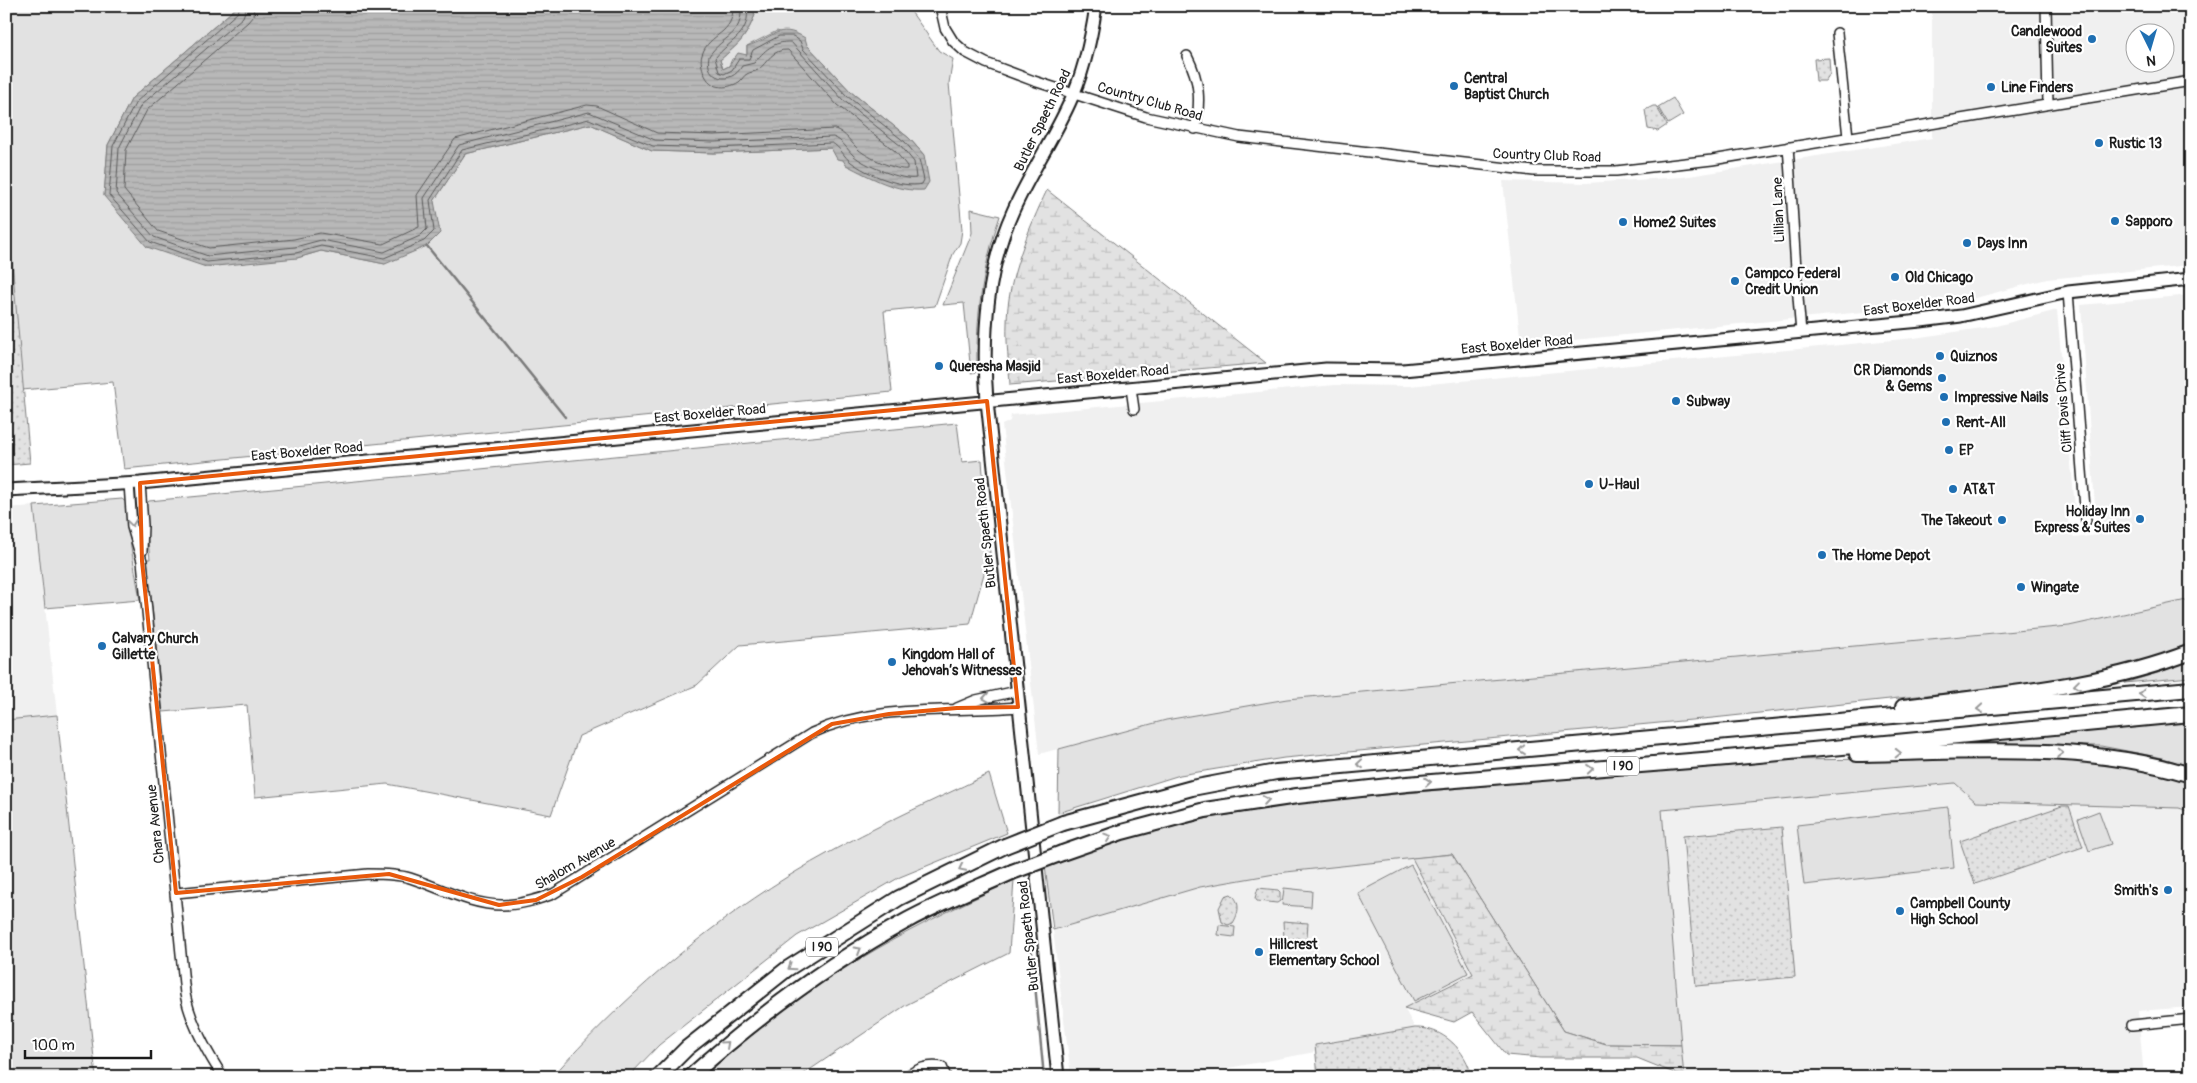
<svg xmlns="http://www.w3.org/2000/svg" width="2197" height="1083" font-family="Pangolin,sans-serif">
	<style>
		.built { fill: #f0f0f0; fill-rule: evenodd }
		.grass { fill: #e2e2e2; stroke: #7f7f7f }
		.wetland { fill: url(#wetland-marsh); stroke: #7f7f7f }
		.park { fill: url(#park-dots); stroke: #7f7f7f }
		.water { fill: url(#water-rules); stroke: #7a7a7a }
		.lines { fill: none; stroke-linecap: round; stroke-linejoin: round }
		.shore { stroke: #5a5a5a; stroke-width: 1 }
		.stream { stroke: #7a7a7a; stroke-width: 2.5 }
		.minor-casing { stroke: #1c1c1c; stroke-width: 12 }
		.major-casing { stroke: #1c1c1c; stroke-width: 15 }
		.highway-casing { stroke: #1c1c1c; stroke-width: 18 }
		.minor { stroke: #fff; stroke-width: 9 }
		.major { stroke: #fff; stroke-width: 11 }
		.highway { stroke: #fff; stroke-width: 14 }
		.highway-bridge-casing { stroke: #1c1c1c; stroke-width: 18; stroke-linecap: butt }
		.highway-bridge { stroke: #fff; stroke-width: 14 }
		.oneway { stroke: #999 }
		.marked { fill: none; stroke: #e8590c; stroke-width: 4; stroke-linejoin: round }
		.poi-dot { fill: #1f6fb2; stroke: #fff; stroke-width: 2 }
		.labels { text-anchor: middle; stroke-width: 4.5; stroke-linejoin: round; paint-order: stroke }
		.shield { fill: #fff; stroke: #606060; stroke-width: 1 }
		.shield-label { font-size: 12px; font-weight: bold; fill: #1c1c1c }
		.poi-label { font-size: 14px; font-weight: bold; fill: #1c1c1c; stroke: #fff; text-anchor: start }
		.street-label { font-size: 14px; fill: #1c1c1c; stroke: #fff }
	</style>
	<defs>
		<pattern id="wetland-marsh" width="20" height="14" patternUnits="userSpaceOnUse" patternTransform="scale(1.25)"><rect width="20" height="14" fill="#e2e2e2"/><path d="M1 5h8M5 5V1M11 12h8M15 12V8" fill="none" stroke="#c1c1c1"/></pattern>
		<pattern id="park-dots" width="8" height="8" patternUnits="userSpaceOnUse" patternTransform="scale(1.25)"><rect width="8" height="8" fill="#e2e2e2"/><path d="M2 2h.1M6 6h.1" fill="none" stroke="#c1c1c1" stroke-width="1.8" stroke-linecap="round"/></pattern>
		<pattern id="water-rules" width="6" height="5" patternUnits="userSpaceOnUse" patternTransform="scale(1.25)"><rect width="6" height="5" fill="#b8b8b8"/><path d="M0 2.5h6" fill="none" stroke="#9e9e9e"/></pattern>
	</defs>
	<rect width="100%" height="100%" fill="#fff"/>
	<filter id="ink" filterUnits="userSpaceOnUse"><feTurbulence type="fractalNoise" baseFrequency=".02" numOctaves="2"/><feDisplacementMap in="SourceGraphic" scale="10" xChannelSelector="R" yChannelSelector="G"/><feConvolveMatrix kernelMatrix="1 2 1 2 8 2 1 2 1" color-interpolation-filters="sRGB"/></filter>
	<g filter="url(#ink)">
		<path class="built" d="M1932,6H2191V265L2047,279L1957,303L1521,345L1503,181L1586,183L1683,177L1932,138ZM2134,32H2164V62H2134Z
			M2191,295V599L2069,626L1287,699L1166,720L1039,754L1002,425L1010,421L1011,415L1335,385L1409,386L1914,338L1996,326L2057,310L2075,508L2068,517L2069,529L2074,538L2097,535L2081,305Z
			M34,506L57,715L6,720V508Z
			M1955,783L2119,806L2179,808L2191,812V1007L2138,1011L2144,1077H1684L1662,810Z
			M1412,858L1474,974L1404,1008L1415,1028L1316,1045L1315,1052L1180,1077L1071,1076L1053,930L1200,887L1286,872Z"/>
		<path class="grass" d="M6,6H238L132,98L108,145L104,196L297,258L321,251L385,264L434,201L465,154L590,124L652,151L714,153L831,148L836,153L924,155L909,138L851,92L807,45L777,31L747,46V55L732,59L729,66L723,69L720,60C740,42 744,41 755,15L751,6H907L939,51L953,59L949,83L962,230L960,243L953,254L935,306L884,311L892,392L124,469L113,382L22,390L6,194Z
			M1673,98L1683,115L1668,124L1658,107Z
			M971,209L1000,216C982,270 976,315 977,372L971,373L964,303L943,305L972,233Z
			M957,423L962,462L982,460L988,545L990,552L970,624L740,645L697,685L579,736L551,815L387,784L255,797L247,705L163,712L147,559H150L144,506L149,501Z
			M122,499L127,503L131,547L140,600L45,608L34,506Z
			M2191,599V645L2173,653L2085,678L1713,718L1284,758L1180,775L1058,813L1059,749L1166,720L1287,699L2069,626Z
			M2191,659V677L2124,683L2161,672Z
			M57,715L96,1077H6V720Z
			M2191,721V767L2163,758L2101,746L1943,744Z
			M2057,758L2128,765L2191,781V812L2179,808L1976,802L1955,783L1662,810L1681,1045L1606,1044L1564,1031L1452,854L1286,872L1200,887L1053,930L1045,866L1123,839L1209,818L1309,802L1766,760Z
			M989,774L1007,833L900,877L797,936L659,1045L628,1077H552C620,1001 700,931 787,877C852,837 921,806 989,774Z
			M1948,807L1954,868L1804,885L1797,825Z
			M2099,811L2111,844L2089,851L2078,819Z
			M1411,865L1468,973L1414,1001L1358,893Z
			M1014,880L1009,953L906,1005L799,1077H703C755,1030 814,985 875,950C920,924 967,902 1014,880Z
			M1284,888L1312,891L1311,907L1282,905Z
			M1219,925L1235,927L1234,937L1218,935Z"/>
		<path class="wetland" d="M1047,190L1266,363L1010,385C1009,364 1006,343 1007,323C1007,280 1029,228 1047,190Z
			M1452,854L1564,1031L1606,1044L1681,1045L1684,1077L1637,1058H1541L1506,1055L1472,1012L1454,1022L1404,1008L1473,974L1412,858Z"/>
		<path class="park" d="M1829,58L1830,74L1825,81H1816L1814,59Z
			M1653,106H1656L1667,125L1658,131L1648,129L1645,110Z
			M6,194L30,463L6,465Z
			M2062,806H2069L2083,847L1975,884L1960,841Z
			M1782,827L1795,977L1696,986L1683,836Z
			M1258,888L1278,890L1280,892V901L1277,903L1257,901L1255,898Z
			M1231,894C1241,902 1239,913 1233,923L1228,925L1222,922L1219,908L1225,896Z
			M1283,921L1308,923L1307,937L1304,940L1284,938Z
			M1415,1028C1443,1027 1466,1050 1472,1077H1318L1315,1045Z"/>
		<path class="water" d="M238,6H751L755,15C744,41 740,42 720,60L723,69L729,66L738,53L747,55V46C771,40 778,21 805,38L807,45L851,92L909,138L924,155L929,182L924,190C895,192 872,178 846,165L843,160L837,159L831,148L714,153L652,151L590,124L465,154L434,201L440,233L427,246L385,264L321,251L297,258L206,267L147,247L104,196L108,145L132,98Z"/>
		<g class="lines">
			<path class="shore" d="M240,6L238,12L136,102L113,146L109,195L150,242L207,262L296,253L321,246L384,258L424,241L434,231L430,200L462,150L589,119L653,146L714,148L832,143C840,147 844,157 851,162C867,174 902,189 922,184L924,180L919,159L905,142L847,96L803,49L800,41L793,36H779L753,50L749,59H739L732,70L724,74L719,72L715,58C731,39 751,35 747,6
				M247,6L243,17L141,105L119,148L116,193L154,237L208,256L295,247L321,240L384,252L420,236L427,229L424,198L459,145L589,112L655,140L714,142L833,137C842,140 847,149 853,155C863,165 903,181 916,178L914,162L901,146L843,100L791,42C773,41 764,51 754,63L742,66C731,86 704,80 709,56C723,35 743,37 741,6
				M254,6L253,16L248,22L147,110L126,150L124,190L158,231L209,248L294,239L320,233L383,244L419,227L417,195L455,139L587,105L597,106L657,133L714,135L835,129C846,133 851,143 859,150C867,157 897,171 907,169V166L895,151L837,105L788,50C772,49 768,62 758,70C754,72 750,72 747,74C744,75 742,80 739,82C726,90 710,89 704,73C702,67 700,61 702,55C709,32 734,36 733,6"/>
			<path class="stream" d="M427,246L565,417
				M1028,913L1044,1077"/>
			<defs>
				<path id="minor" d="M940,6L945,28L953,41L965,52L986,63L1034,81L1146,117L1239,137L1534,171H1616L1712,160L2191,81
					M2046,6L2048,104
					M1837,33L1848,137
					M1187,56C1200,81 1201,102 1195,129
					M1788,147C1793,209 1795,270 1801,332
					M2068,292L2086,521
					M1131,388L1134,409
					M129,483L132,527L142,561L185,994C191,1024 206,1051 223,1077
					M140,483L143,525L142,551
					M957,708L976,700L1017,691
					M176,893L368,874C382,874 397,874 410,878C439,887 470,905 502,905C520,905 536,900 553,894L812,733C876,703 950,713 1018,707
					M2132,1025L2191,1019
					M905,1077C918,1069 927,1064 942,1067L946,1077"/>
				<path id="major" d="M6,490L140,483L1326,369L1403,370L1445,366L1921,321L1961,316L2068,292L2191,279
					M1058,1077L987,401C982,337 986,270 1013,211C1029,175 1052,141 1069,104C1084,73 1091,40 1096,6"/>
				<path id="highway" d="M1903,707C2000,694 2099,688 2191,652
					M1857,754C1968,752 2084,742 2191,775
					M1063,823L1192,788L1276,772L2191,689
					M1062,853L1122,832L1205,810L1297,796L1407,784L1727,758L2191,714
					M658,1077L687,1048L787,969L899,898L1005,846
					M690,1077C757,1017 829,963 908,920C941,902 977,888 1012,872"/>
			</defs>
			<use href="#minor" class="minor-casing"/>
			<use href="#major" class="major-casing"/>
			<use href="#highway" class="highway-casing"/>
			<use href="#minor" class="minor"/>
			<use href="#major" class="major"/>
			<use href="#highway" class="highway"/>
			<defs>
				<path id="highway-bridge" d="M1005,846L1063,823
					M1012,872L1062,853"/>
			</defs>
			<use href="#highway-bridge" class="highway-bridge-casing"/>
			<use href="#highway-bridge" class="highway-bridge"/>
		</g>
		<defs><path id="oneway-chevron" d="M-2-3.5L2.5 0L-2 3.5" fill="none" stroke-width="1.6" stroke-linecap="round" stroke-linejoin="round" transform="scale(1.25)"/></defs>
		<g class="oneway">
			<use href="#oneway-chevron" transform="translate(132 523) rotate(82)"/>
			<use href="#oneway-chevron" transform="translate(2077 685) rotate(173)"/>
			<use href="#oneway-chevron" transform="translate(2142 694) rotate(175)"/>
			<use href="#oneway-chevron" transform="translate(986 698) rotate(171)"/>
			<use href="#oneway-chevron" transform="translate(1980 709) rotate(175)"/>
			<use href="#oneway-chevron" transform="translate(1522 750) rotate(175)"/>
			<use href="#oneway-chevron" transform="translate(1898 753) rotate(-1)"/>
			<use href="#oneway-chevron" transform="translate(2060 753) rotate(2)"/>
			<use href="#oneway-chevron" transform="translate(1360 764) rotate(174)"/>
			<use href="#oneway-chevron" transform="translate(1590 769) rotate(-5)"/>
			<use href="#oneway-chevron" transform="translate(1428 782) rotate(-5)"/>
			<use href="#oneway-chevron" transform="translate(1266 800) rotate(-9)"/>
			<use href="#oneway-chevron" transform="translate(1108 837) rotate(-19)"/>
			<use href="#oneway-chevron" transform="translate(962 868) rotate(154)"/>
			<use href="#oneway-chevron" transform="translate(858 950) rotate(-31)"/>
			<use href="#oneway-chevron" transform="translate(791 967) rotate(146)"/>
			<use href="#oneway-chevron" transform="translate(726 1044) rotate(-42)"/>
		</g>
	</g>
	<path class="marked" d="M987,401L1018,707L957,708L889,714L832,724L582,877L536,900L499,905L389,874L176,893L142,561L140,483Z"/>
	<g class="poi-dot">
		<circle cx="2092" cy="39" r="5"/>
		<circle cx="1454" cy="86" r="5"/>
		<circle cx="1991" cy="87" r="5"/>
		<circle cx="2099" cy="143" r="5"/>
		<circle cx="2115" cy="221" r="5"/>
		<circle cx="1623" cy="222" r="5"/>
		<circle cx="1967" cy="243" r="5"/>
		<circle cx="1895" cy="277" r="5"/>
		<circle cx="1735" cy="281" r="5"/>
		<circle cx="1940" cy="356" r="5"/>
		<circle cx="939" cy="366" r="5"/>
		<circle cx="1942" cy="378" r="5"/>
		<circle cx="1944" cy="397" r="5"/>
		<circle cx="1676" cy="401" r="5"/>
		<circle cx="1946" cy="422" r="5"/>
		<circle cx="1949" cy="450" r="5"/>
		<circle cx="1589" cy="484" r="5"/>
		<circle cx="1953" cy="489" r="5"/>
		<circle cx="2140" cy="519" r="5"/>
		<circle cx="2002" cy="520" r="5"/>
		<circle cx="1822" cy="555" r="5"/>
		<circle cx="2021" cy="587" r="5"/>
		<circle cx="102" cy="646" r="5"/>
		<circle cx="892" cy="662" r="5"/>
		<circle cx="2168" cy="890" r="5"/>
		<circle cx="1900" cy="911" r="5"/>
		<circle cx="1259" cy="952" r="5"/>
	</g>
	<g class="labels">
		<g class="shield">
			<rect x="1607" y="756.5" width="32" height="19" rx="4"/>
			<rect x="806" y="937.5" width="32" height="19" rx="4"/>
		</g>
		<g class="shield-label">
			<text x="1623" y="770">I 90</text>
			<text x="822" y="951">I 90</text>
		</g>
		<g class="poi-label">
			<text x="2082" y="36" text-anchor="end">Candlewood<tspan x="2082" dy="16">Suites</tspan></text>
			<text x="1464" y="83">Central<tspan x="1464" dy="16">Baptist Church</tspan></text>
			<text x="2001" y="92">Line Finders</text>
			<text x="2109" y="148">Rustic 13</text>
			<text x="2125" y="226">Sapporo</text>
			<text x="1633" y="227">Home2 Suites</text>
			<text x="1977" y="248">Days Inn</text>
			<text x="1745" y="278">Campco Federal<tspan x="1745" dy="16">Credit Union</tspan></text>
			<text x="1905" y="282">Old Chicago</text>
			<text x="1950" y="361">Quiznos</text>
			<text x="949" y="371">Queresha Masjid</text>
			<text x="1932" y="375" text-anchor="end">CR Diamonds<tspan x="1932" dy="16">&amp; Gems</tspan></text>
			<text x="1954" y="402">Impressive Nails</text>
			<text x="1686" y="406">Subway</text>
			<text x="1956" y="427">Rent-All</text>
			<text x="1959" y="455">EP</text>
			<text x="1599" y="489">U-Haul</text>
			<text x="1963" y="494">AT&amp;T</text>
			<text x="2130" y="516" text-anchor="end">Holiday Inn<tspan x="2130" dy="16">Express &amp; Suites</tspan></text>
			<text x="1992" y="525" text-anchor="end">The Takeout</text>
			<text x="1832" y="560">The Home Depot</text>
			<text x="2031" y="592">Wingate</text>
			<text x="112" y="643">Calvary Church<tspan x="112" dy="16">Gillette</tspan></text>
			<text x="902" y="659">Kingdom Hall of<tspan x="902" dy="16">Jehovah’s Witnesses</tspan></text>
			<text x="2158" y="895" text-anchor="end">Smith's</text>
			<text x="1910" y="908">Campbell County<tspan x="1910" dy="16">High School</tspan></text>
			<text x="1269" y="949">Hillcrest<tspan x="1269" dy="16">Elementary School</tspan></text>
		</g>
		<g class="street-label">
			<text transform="translate(1150 101) rotate(16)" y="5">Country Club Road</text>
			<text transform="translate(1042 120) rotate(-64)" y="5">Butler Spaeth Road</text>
			<text transform="translate(1547 155) rotate(2)" y="5">Country Club Road</text>
			<text transform="translate(1778 210) rotate(-92)" y="5">Lillian Lane</text>
			<text transform="translate(1919 304) rotate(-7)" y="5">East Boxelder Road</text>
			<text transform="translate(1517 344) rotate(-5)" y="5">East Boxelder Road</text>
			<text transform="translate(1113 374) rotate(-5)" y="5">East Boxelder Road</text>
			<text transform="translate(2063 408) rotate(-95)" y="5">Cliff Davis Drive</text>
			<text transform="translate(710 413) rotate(-5)" y="5">East Boxelder Road</text>
			<text transform="translate(307 451) rotate(-5)" y="5">East Boxelder Road</text>
			<text transform="translate(985 533) rotate(-96)" y="5">Butler Spaeth Road</text>
			<text transform="translate(155 824) rotate(-96)" y="5">Chara Avenue</text>
			<text transform="translate(575 863) rotate(-30)" y="5">Shalom Avenue</text>
			<text transform="translate(1028 936) rotate(-96)" y="5">Butler Spaeth Road</text>
		</g>
	</g>
	<rect width="2197" height="1083" fill="none" stroke="#fff" stroke-width="25"/>
	<rect x="12" y="12" width="2172" height="1058" fill="none" stroke="#1c1c1c" stroke-width="2" filter="url(#ink)"/>
	<g transform="translate(2150 48) rotate(175)"><circle r="24" fill="#ffffff" stroke="#a4a4a4"/>
	<path d="M0-4L9 19L0 12L-9 19Z" fill="#1f6fb2"/>
	<text y="-8" font-size="14" font-weight="bold" text-anchor="middle" fill="#1c1c1c">N</text>
	</g>
	<path d="M25 1050v8h126v-8" fill="none" stroke="#1c1c1c" stroke-width="2.5"/>
	<text x="32" y="1050" font-size="15" fill="#1c1c1c" stroke="#ffffff" stroke-width="4" paint-order="stroke">100 m</text>
</svg>
